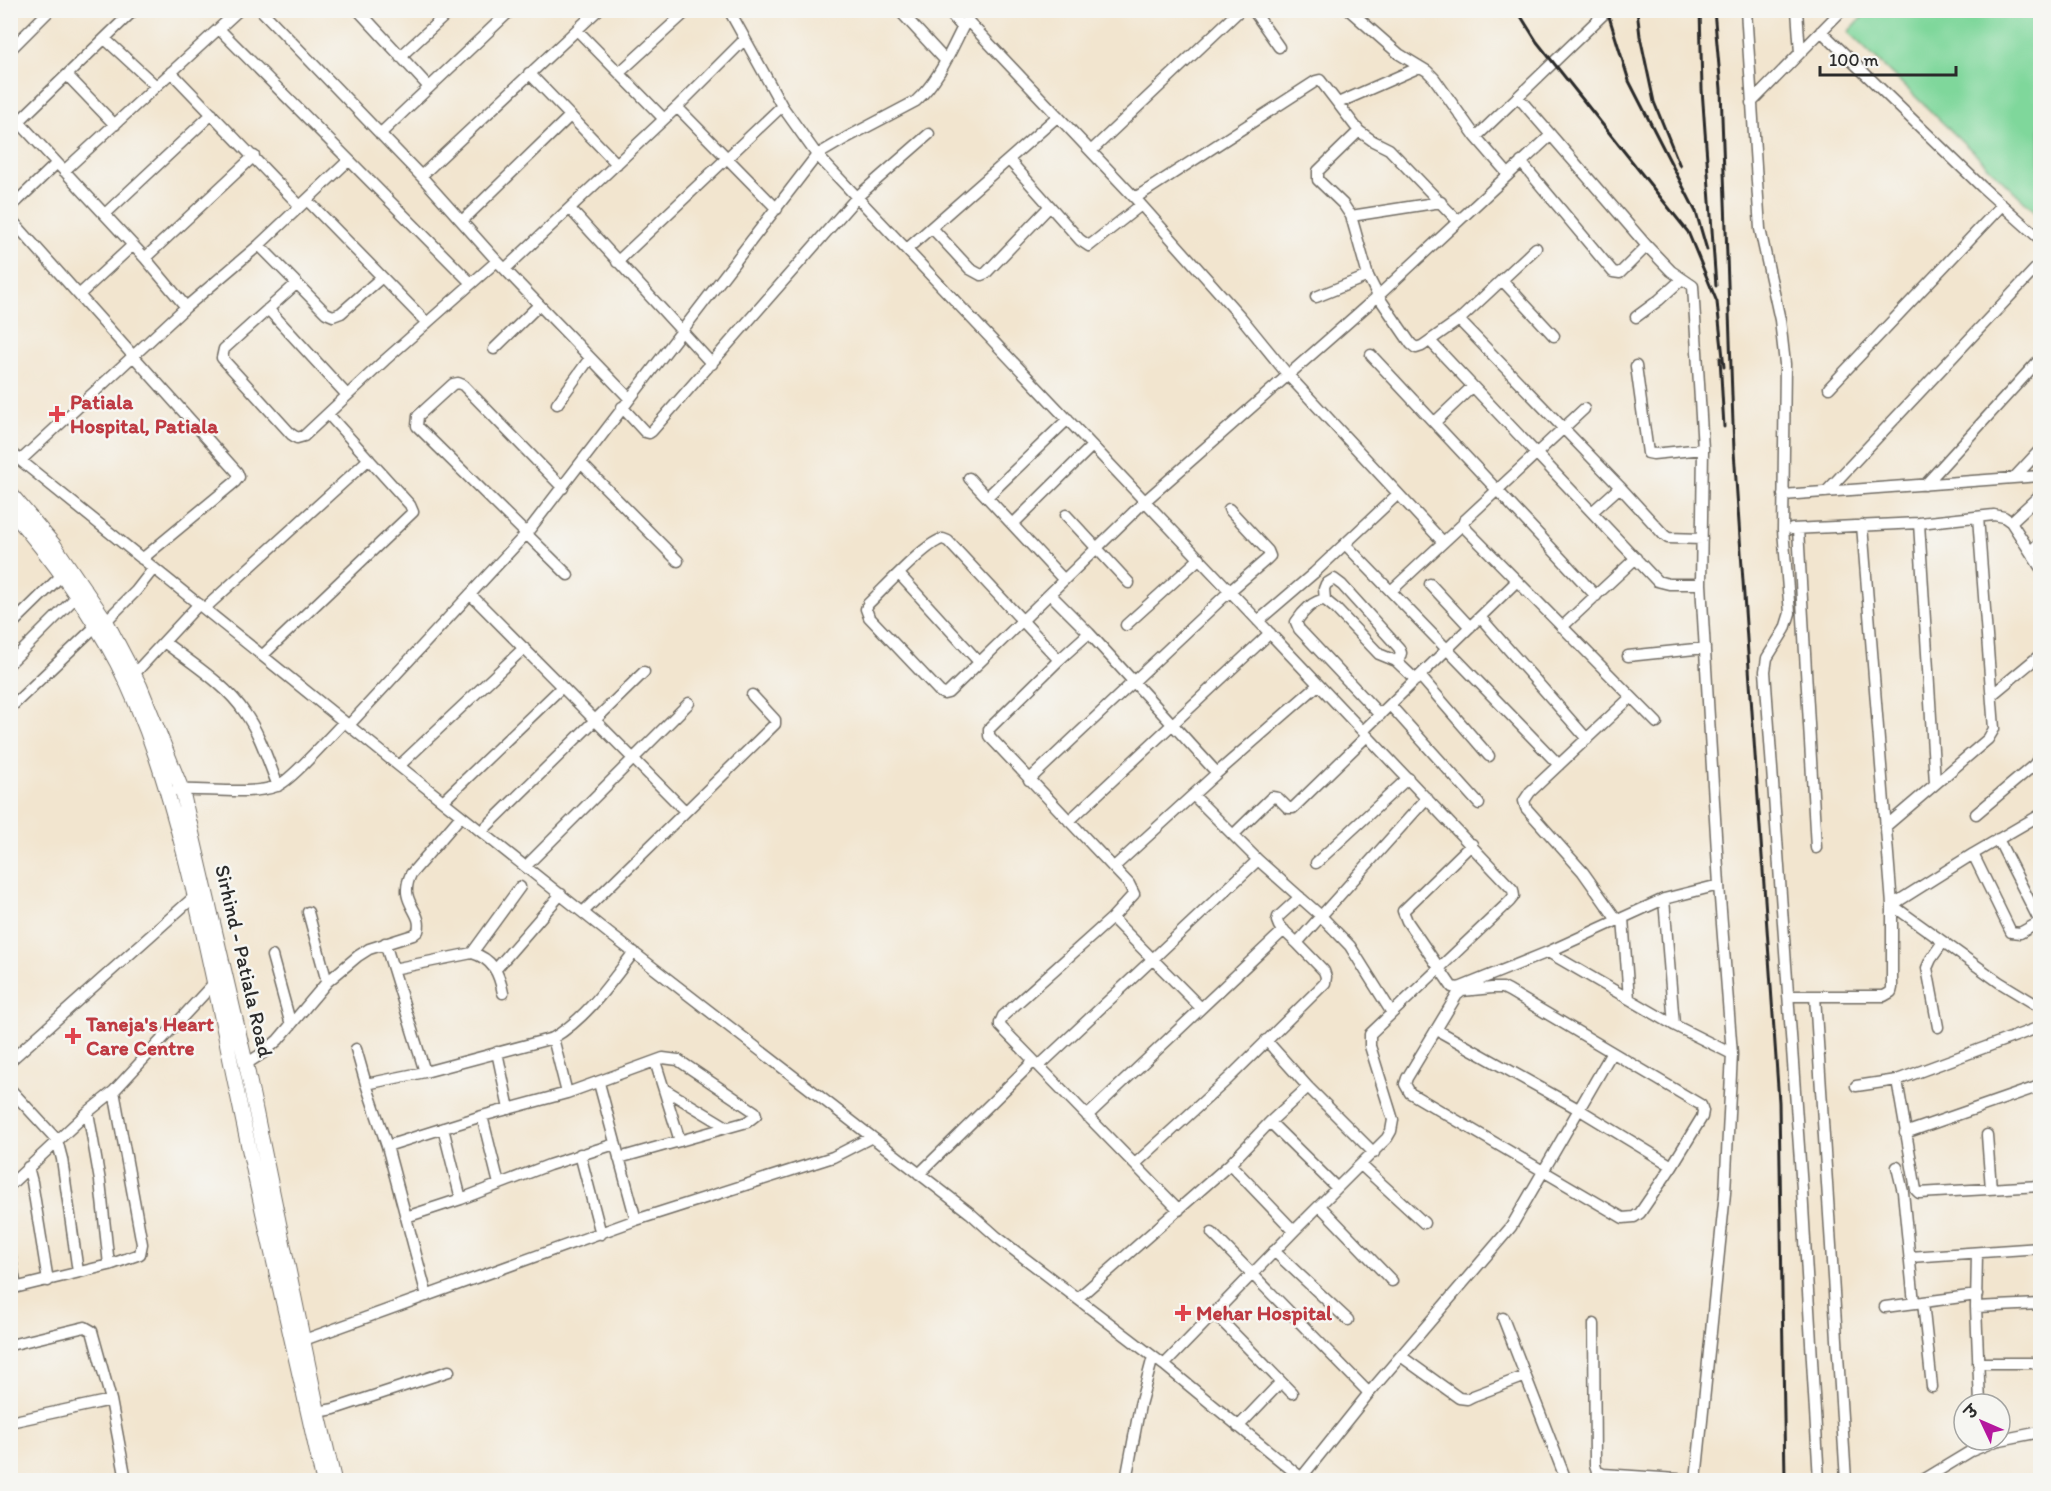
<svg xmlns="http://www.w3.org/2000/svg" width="2051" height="1491" font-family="Itim,'Playpen Sans Deva',sans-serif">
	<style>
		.green { fill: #7fd79b; stroke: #558163; stroke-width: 1.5 }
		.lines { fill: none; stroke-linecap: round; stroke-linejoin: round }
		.minor-casing { stroke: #716c64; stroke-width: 13 }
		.major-casing { stroke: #716c64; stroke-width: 16 }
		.minor { stroke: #fff; stroke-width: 10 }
		.major { stroke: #fff; stroke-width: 14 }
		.rail { stroke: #2b2b2b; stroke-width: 3 }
		.health-dot { fill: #e0444e; stroke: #f6f6f2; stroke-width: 2 }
		.labels { text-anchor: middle; stroke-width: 5; stroke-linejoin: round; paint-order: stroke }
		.health-label { font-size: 21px; font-weight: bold; fill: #be3a42; stroke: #f6f6f2; text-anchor: start }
		.street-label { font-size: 21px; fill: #2b2b2b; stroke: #f6f6f2 }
	</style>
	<rect width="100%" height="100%" fill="#f6f6f2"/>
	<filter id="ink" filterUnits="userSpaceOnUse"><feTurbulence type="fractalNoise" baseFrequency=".0167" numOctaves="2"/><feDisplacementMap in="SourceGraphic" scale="12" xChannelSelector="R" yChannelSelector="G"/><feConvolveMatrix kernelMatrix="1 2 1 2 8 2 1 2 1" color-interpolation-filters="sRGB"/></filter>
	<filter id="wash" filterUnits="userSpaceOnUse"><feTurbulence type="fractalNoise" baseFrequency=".008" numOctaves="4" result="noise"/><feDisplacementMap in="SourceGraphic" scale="24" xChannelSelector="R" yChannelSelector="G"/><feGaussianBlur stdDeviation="1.35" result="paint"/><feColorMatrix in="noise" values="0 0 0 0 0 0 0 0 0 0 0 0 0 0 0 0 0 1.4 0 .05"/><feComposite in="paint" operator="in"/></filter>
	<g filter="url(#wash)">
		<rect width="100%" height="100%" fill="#f2e5cf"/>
		<path class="green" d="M1868,11H2040V216L1848,32Z"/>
	</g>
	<g filter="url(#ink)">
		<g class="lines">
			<defs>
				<path id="minor" d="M261,10L421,176L497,261L629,398
					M358,10L429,87
					M729,10L782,106L817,155L1513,890L1514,896L1510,901L1370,1034V1046L1393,1120L1391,1131L1387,1138L1294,1231L1164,1365
					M899,10L945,60
					M947,10L962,27
					M1253,10L1279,47
					M1349,10L1399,54L1427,71L1434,78L1476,137L1508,174
					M1746,10L1760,229L1780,320L1785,364L1783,530L1790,613L1785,629L1767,658L1765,671L1802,1189L1819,1480
					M1797,10L1800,53
					M967,20L1135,198L1240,316L1288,375L1443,542
					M219,29L471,283
					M577,30L664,119
					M1821,31L1982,187L2040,239
					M105,39L156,86
					M10,50L50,10
					M400,57L451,10
					M171,72L300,206
					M529,73L617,164
					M619,73L688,10
					M67,75L115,125
					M1518,97L1647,246L1671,271L1693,286L1703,449L1701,584L1719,885L1732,1054L1725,1193L1696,1480
					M1338,103L1420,67
					M1751,103L1842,10
					M677,107L777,209
					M19,122L145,258L186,307
					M10,130L134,10
					M1359,131L1318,171V180L1343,204L1351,216L1368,276L1378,296L1411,344L1416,348L1422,346L1459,320L1536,248
					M380,134L511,10
					M1476,137L1608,10
					M1091,151L1240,10
					M1009,160L1080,240L1089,246L1141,205
					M1521,162L1613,272L1620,273L1647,246
					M64,171L239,10
					M421,176L598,10
					M1135,198L1316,81L1320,80L1359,131L1373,141L1389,149L1458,221
					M307,200L427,323
					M10,208L57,163
					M570,209L712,364
					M105,214L212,114
					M1351,216L1441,202
					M10,218L237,472L239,477L235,482L142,559
					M462,221L570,116
					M933,229L970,269L981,275L986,273L1050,206
					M259,245L326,313L333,316L341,313L382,277
					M907,249L1058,116
					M145,258L254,156
					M617,262L782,106
					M505,269L677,107L744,40
					M1502,280L1554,336
					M296,284L224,349L222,358L291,434L297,438L304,436L385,360L497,261
					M80,294L133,245
					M1316,297L1368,276
					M268,309L347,395
					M1636,317L1659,300L1682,279
					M1459,320L1620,487L1664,535L1668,538L1702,539
					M1430,341L1657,581L1669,584H1701
					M494,349L539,305
					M1371,355L1596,596
					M1636,366L1648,453L1653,454L1703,449
					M1829,388L2002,205
					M557,404L590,358
					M622,407L645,432L649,433L652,431L857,197L929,134
					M1584,409L1464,521L1463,526L1657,723
					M1435,422L1472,387
					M10,452L399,766L611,935L970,1213L997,1237L1164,1365L1304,1480
					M21,460L186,307L259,245L348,161
					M581,463L678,561
					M969,478L1064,580
					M2014,478L2040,450
					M1925,485L2040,359
					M563,488L463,385L458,383L453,384L418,416L417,426L568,575
					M1826,492L2040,264
					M1783,495L2040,476
					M987,497L1068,419
					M1592,512L1620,487
					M1066,515L1129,583
					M2011,522L2040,495
					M1919,523L1935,783
					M1013,524L1092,446
					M1792,529L1919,523L1994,515L2004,517L2011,522L2040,567
					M1798,529L1816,848
					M1345,544L1559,765
					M2031,551L2040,542
					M899,574L979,662
					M1430,584L1470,627
					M1391,591L1463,524
					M1050,594L1089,633L1217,773
					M471,595L685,811
					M1325,600L1324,589L1326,584L1334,579L1342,585L1399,648L1401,653L1398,663
					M205,608L369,459
					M1480,617L1587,739
					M106,621L136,591L154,568
					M1258,621L1314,573L1398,494
					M1126,625L1200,558
					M10,626L62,575
					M1562,627L1636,558
					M1089,633L1059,660L993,725L989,729V736L1129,884L1134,894L1112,918L1003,1016L1000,1023V1026L1179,1210
					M164,642C190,662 227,685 245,713C260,734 268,761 278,786
					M263,655L413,512L410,505L328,414
					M1628,656L1705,648
					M1059,660L948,541L943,539C927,541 882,591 868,604L866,609L869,617L940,692L944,694L948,693L1145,501L1378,296L1551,135
					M10,663L76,597
					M134,674L199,604
					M1420,676L1489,756
					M1993,694L2040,655
					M1390,705L1479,804
					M10,708L96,626
					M1380,715L1299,629L1296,622C1302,613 1314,599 1325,600L1336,609L1379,654L1396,661L1416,680
					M349,725L526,534L817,155L846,138L916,101C943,77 954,41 972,10
					M1363,731L1517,581
					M399,766L524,648
					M1029,780L1230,591L1267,559L1270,556L1268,551L1229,509
					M176,790C205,788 250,796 277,786C291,781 331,735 344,722
					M443,801L562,687
					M1976,814L2034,765L2040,756
					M2040,815L1973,854L1892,905L1999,982L2040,1007
					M1069,821L1270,633
					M1885,827L1988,739L1994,729L1978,517
					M482,831L644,672
					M1233,835L1272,797L1278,798L1288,808H1293L1367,736
					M1472,844L1403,911L1407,921L1452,987L1459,988L1548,952L1664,899L1719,885
					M1973,854L2011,932L2020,933L2040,922L1998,839
					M1316,863L1408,778
					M526,866L689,703
					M1114,867L1217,773L1318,685
					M1664,899L1674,1025
					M308,912L327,982
					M583,912L775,724V720L752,695
					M1112,918L1201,1008
					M1623,918L1629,999
					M1617,920L1583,872L1526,808L1524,801L1530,792L1631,697
					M385,943L425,1072
					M1297,943L1279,926L1277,921L1278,917L1300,897
					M1548,952L1674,1025L1732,1054
					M472,953L520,887
					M272,956L291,1025
					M393,969L472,953C493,959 499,973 503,993
					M496,969L561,894
					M1492,988H1503L1509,991L1701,1105L1703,1111L1702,1117L1672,1166L1640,1213L1634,1217L1623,1218L1410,1093L1405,1084L1407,1078L1457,995L1462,991Z
					M1788,996H1884L1891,992L1892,988V905L1862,525
					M1815,996L1846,1480
					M1392,1013L1350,946L1321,916L1427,798
					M1938,1027L1927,968L1931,959L1943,942
					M1437,1030L1580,1110L1672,1166
					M553,1038L567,1093
					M1266,1040L1308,1087L1374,1153
					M356,1049L366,1084L425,1072L553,1038C588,1017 610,983 634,952
					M497,1052L509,1109
					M10,1061L195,896
					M655,1061L680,1141
					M246,1064L263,1053L278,1040L327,982L358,956L369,949L413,935L418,931C424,911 397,903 411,874L461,816
					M1039,1066L1258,860
					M1897,1080L1916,1190L1919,1193L2040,1186
					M599,1083L636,1220
					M366,1084L387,1146L427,1296
					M1856,1086L1897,1080L2040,1027
					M10,1089L57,1140L62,1159L78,1272
					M664,1089L727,1127
					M88,1112L100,1181L109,1265
					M482,1116L499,1184
					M1087,1116L1284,930
					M1270,1122L1337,1188
					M443,1128L461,1199
					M1905,1133L2040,1086
					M1987,1135L1991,1189
					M387,1146L482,1116L567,1093L663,1058L678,1060L755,1112L756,1115L747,1122L619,1158
					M580,1154L601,1234
					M1135,1164L1228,1079L1325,983L1326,977L1324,971L1297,943L1321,916L1258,860L1193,795
					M1230,1164L1294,1231
					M1361,1165L1424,1223
					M28,1167L32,1182L48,1281
					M1897,1167L1903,1192L1914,1303
					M919,1174L1034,1061
					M10,1185L88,1112L114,1091L215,982
					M1320,1206L1392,1281
					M406,1217L461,1199L549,1165L615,1144
					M1212,1233L1369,1393
					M1274,1251L1348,1320
					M1977,1253L1976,1307L1980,1404
					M10,1254L16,1288
					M1910,1257L2040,1248
					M10,1289L109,1265L140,1254L142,1244L114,1091
					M1078,1298L1230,1164L1270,1122L1308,1087
					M1923,1302L1932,1387
					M1885,1307L1977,1295
					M1976,1307L2040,1304
					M1214,1313L1292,1393
					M1503,1318L1566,1480
					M1594,1324L1595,1465L1597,1471L1603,1474L1691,1480
					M304,1340L636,1220L833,1157L872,1137
					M10,1345L85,1327L92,1331L111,1400L126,1480
					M1402,1357L1459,1398L1467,1399L1473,1396L1526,1376
					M1978,1363H2040
					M318,1412L334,1409L449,1371
					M10,1422L111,1400
					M1238,1427L1281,1382
					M2000,1440L2040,1432
					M1301,1478L1369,1393L1511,1227L1611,1054
					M1126,1480L1140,1405L1153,1357
					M1923,1480L1971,1451L1998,1440"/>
				<path id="major" d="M10,493L54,545L106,621L140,686L182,790L246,1064L318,1412L334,1480
					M10,510C51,557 88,608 117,663C148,723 167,788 184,853C206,937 222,1021 240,1106C266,1231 296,1356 323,1480"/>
			</defs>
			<use href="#minor" class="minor-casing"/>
			<use href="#major" class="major-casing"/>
			<use href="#minor" class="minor"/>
			<use href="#major" class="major"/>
			<path class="rail" d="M1517,10L1537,42L1688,232L1717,302L1724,367
				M1607,10L1629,81L1696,212L1707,250
				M1637,10L1640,36L1654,102L1680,166
				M1700,10L1702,89L1716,286
				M1714,10L1721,89L1734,451L1779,1102L1785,1480
				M1720,358L1724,427"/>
		</g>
	</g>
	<g class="health-dot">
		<path d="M54 405h6v6h6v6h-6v6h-6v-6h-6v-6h6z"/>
		<path d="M70 1027h6v6h6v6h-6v6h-6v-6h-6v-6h6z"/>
		<path d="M1180 1304h6v6h6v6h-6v6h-6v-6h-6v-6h6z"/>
	</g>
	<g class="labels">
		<g class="health-label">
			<text x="70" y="409">Patiala<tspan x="70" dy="24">Hospital, Patiala</tspan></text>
			<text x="86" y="1031">Taneja's Heart<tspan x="86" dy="24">Care Centre</tspan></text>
			<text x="1196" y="1320">Mehar Hospital</text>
		</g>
		<g class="street-label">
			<text transform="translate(244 961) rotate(77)" y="7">Sirhind - Patiala Road</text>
		</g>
	</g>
	<rect width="2051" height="1491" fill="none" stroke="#f6f6f2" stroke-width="36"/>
	<g transform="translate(1982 1422) rotate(314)"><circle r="28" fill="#f6f6f2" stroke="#a5a5a2" stroke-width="1.5"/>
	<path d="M0-4.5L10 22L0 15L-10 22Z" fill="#b5179e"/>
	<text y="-9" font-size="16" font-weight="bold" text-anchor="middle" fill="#2b2b2b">उ</text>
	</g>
	<path d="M1820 66v9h136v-9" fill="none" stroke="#2b2b2b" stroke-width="3"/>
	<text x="1829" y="66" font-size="18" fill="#2b2b2b" stroke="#f6f6f2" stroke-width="4.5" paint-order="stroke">100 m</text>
</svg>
